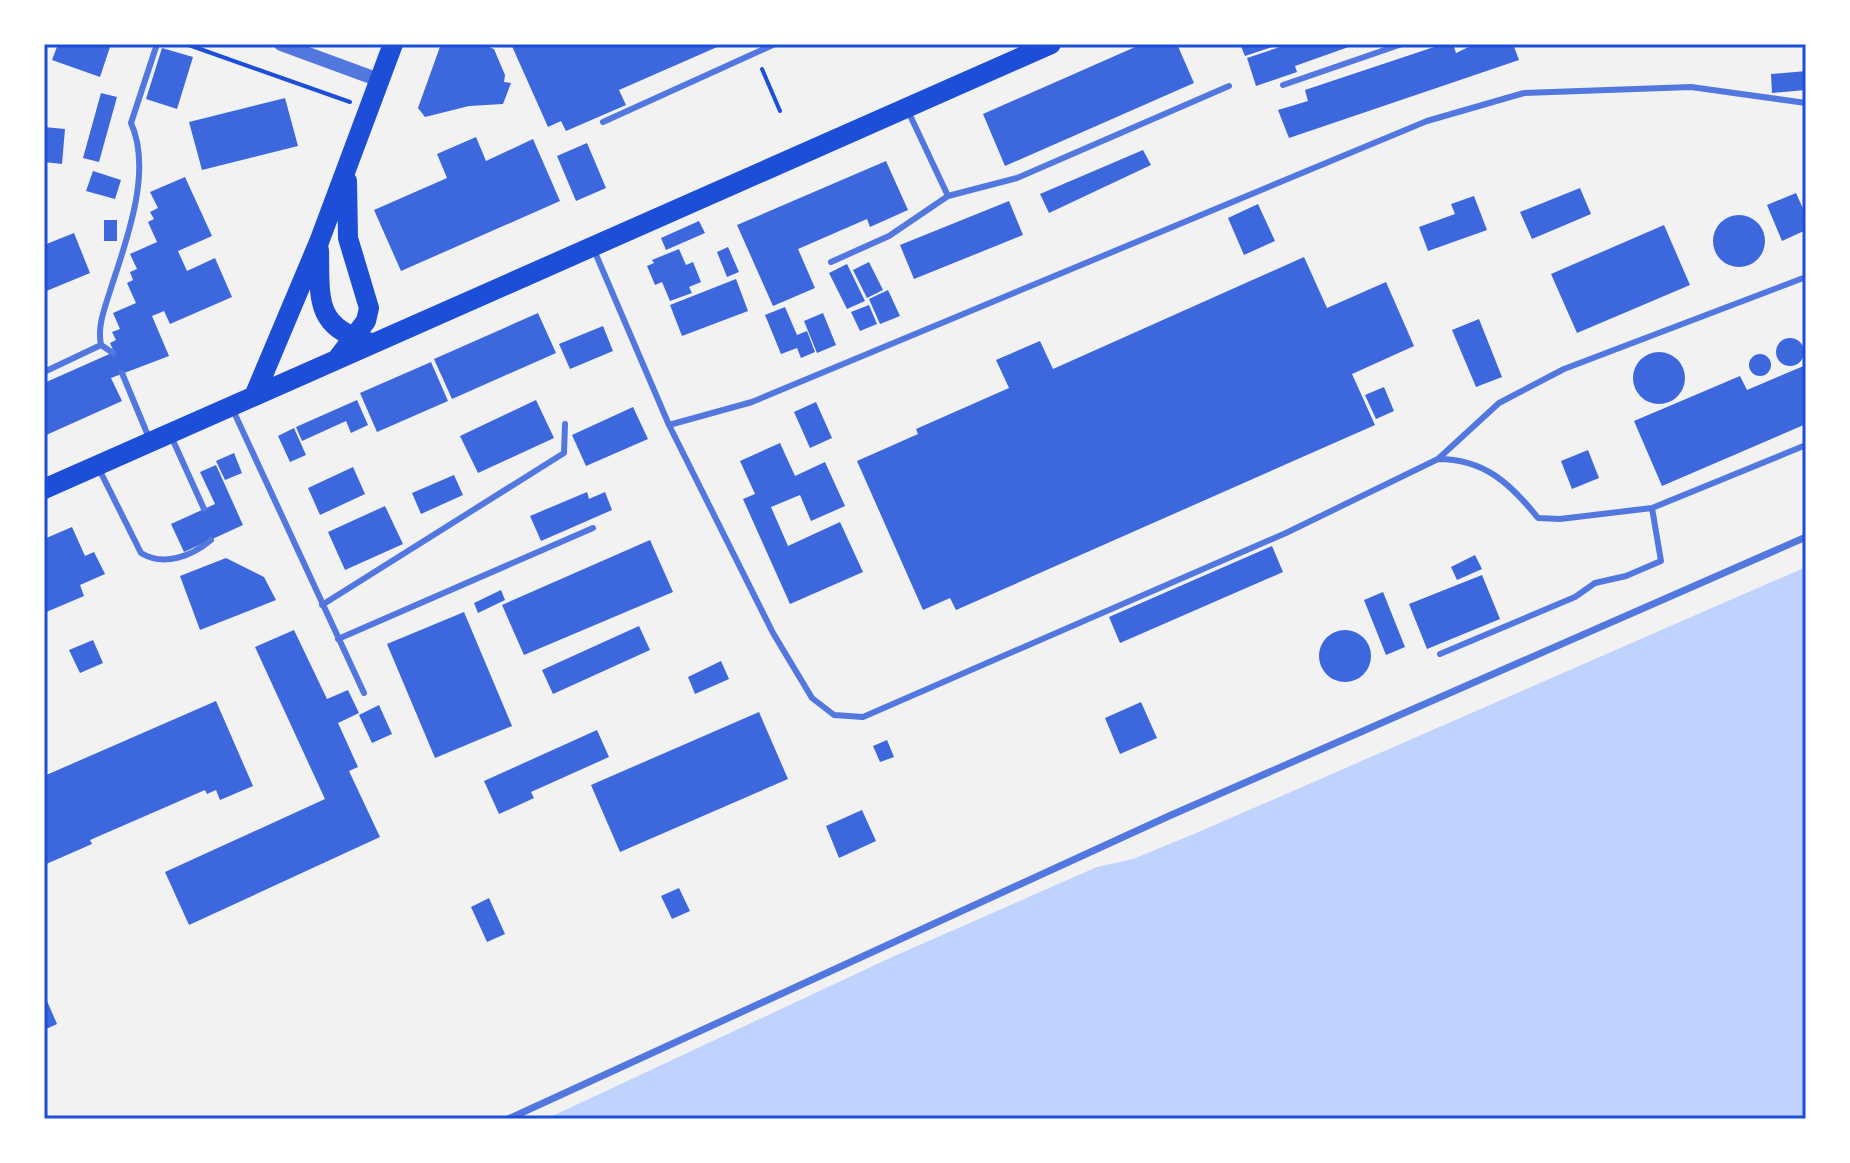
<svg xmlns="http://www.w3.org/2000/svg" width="1850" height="1163" font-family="'Noto Sans',sans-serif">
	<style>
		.water { fill: #bfd3fe }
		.building { fill: #3d67dc }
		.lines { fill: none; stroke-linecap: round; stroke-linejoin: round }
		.path { stroke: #1d4ed8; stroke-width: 4 }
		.service { stroke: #5277de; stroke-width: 6 }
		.pedestrian { stroke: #5277de; stroke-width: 7 }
		.tertiary { stroke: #5277de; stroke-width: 14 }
		.primary { stroke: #1d4ed8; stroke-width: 20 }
		.neatline { fill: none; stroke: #1d4ed8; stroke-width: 3 }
	</style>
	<rect width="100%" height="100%" fill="#f2f2f2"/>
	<path class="water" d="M1806,567V1119H546L890,958L1097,867L1133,859L1201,831Z"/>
	<path class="building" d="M58,44H111L100,77L52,60Z
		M441,44H481L494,49L505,75L504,82L511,83L503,104L469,106L425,117L418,108Z
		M511,44H724L619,90L626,105L566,131L561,121L548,127Z
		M1142,44H1177L1194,83L1005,166L983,114Z
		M1240,44H1278V45L1245,56Z
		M1289,44H1357L1295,66L1297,72L1256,86L1247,58Z
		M1443,44H1453L1456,53L1475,44H1513L1519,60L1289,138L1278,110L1308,101L1305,90Z
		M162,48L193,57L177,109L146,99Z
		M1806,71V90L1772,93L1771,74Z
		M101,93L117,97L99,162L83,158Z
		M285,98L298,146L202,170L189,122Z
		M44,127L65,129L62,164L44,162Z
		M476,137L486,161L533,139L560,201L401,271L374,210L447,178L437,154Z
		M587,143L606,188L576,201L557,156Z
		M1143,150L1151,165L1049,213L1040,194Z
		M886,161L908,210L870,227L867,219L798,249L815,288L773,306L737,225Z
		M93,171L121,180L115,199L86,191Z
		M185,177L212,236L178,251L187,271L215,258L232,297L170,324L164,311L152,316L169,356L111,378L122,401L44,436V383L114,352L110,343L116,340L112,332L120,329L113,313L136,303L127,283L133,280L130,272L137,269L130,254L157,242L148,222L154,219L150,212L158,208L150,192Z
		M1580,188L1591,214L1532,239L1520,212Z
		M1796,193L1806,215V230L1782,241L1767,205Z
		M1474,196L1487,230L1428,251L1419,227L1455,214L1451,204Z
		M1009,201L1023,235L914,279L900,245Z
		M1258,204L1275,241L1244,255L1228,218Z
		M1713 241a26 26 0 1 1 52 0a26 26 0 1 1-52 0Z
		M104,220H117V241H104Z
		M699,221L705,233L666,250L661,238Z
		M1664,225L1690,285L1577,333L1551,274Z
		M74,233L90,273L44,292V245Z
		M728,247L739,272L727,277L717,252Z
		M679,249L686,265L693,262L701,282L689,287L692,293L670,301L662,282L655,285L647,266L654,263L652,260Z
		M1304,257L1327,308L1386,282L1414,346L1352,374L1375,425L956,610L950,598L923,610L857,461L918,434L916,429L1009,388L996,360L1040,341L1053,369Z
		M869,262L883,290L867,298L853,270Z
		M847,264L865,301L847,309L829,273Z
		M736,279L748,311L682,336L670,305Z
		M888,290L900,316L880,324L869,299Z
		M869,305L877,324L860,331L851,312Z
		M785,307L797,335L807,331L815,352L801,358L797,348L781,354L765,315Z
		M538,313L556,353L452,399L434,359Z
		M823,313L836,345L817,353L804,321Z
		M1479,319L1502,377L1476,387L1452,330Z
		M603,326L613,351L570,369L559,344Z
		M1776 352a14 14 0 1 1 28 0a14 14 0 1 1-28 0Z
		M1633 378a26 26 0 1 1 52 0a26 26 0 1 1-52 0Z
		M1749 365a11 11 0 1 1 22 0a11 11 0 1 1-22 0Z
		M431,362L448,401L377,432L360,393Z
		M1806,365V424L1662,486L1634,421L1740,376L1747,390Z
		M1384,387L1394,411L1376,419L1365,395Z
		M357,400L368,425L351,433L346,421L302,441L296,427Z
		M536,400L554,438L478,473L460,436Z
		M816,402L832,438L810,448L794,412Z
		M633,407L648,439L586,466L572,435Z
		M294,428L306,455L290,462L278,436Z
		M780,443L795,476L825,462L845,506L811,521L800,495L771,507L788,546L840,522L863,572L790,604L743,499L755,494L740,461Z
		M1588,450L1599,478L1572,489L1561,461Z
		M234,453L242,473L225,480L216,461Z
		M216,465L243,525L184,552L171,524L215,504L200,472Z
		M353,467L365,494L320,515L308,488Z
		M454,475L463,495L421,514L412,493Z
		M587,492L589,499L605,492L612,510L541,541L530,516Z
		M385,506L403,544L345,570L328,532Z
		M72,527L85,556L94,552L105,574L80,585L84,596L44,613V539Z
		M650,540L673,592L524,655L502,605Z
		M1272,546L1283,572L1120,643L1109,617Z
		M1475,555L1482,569L1457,580L1451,567Z
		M226,558L264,577L276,600L200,630L180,576Z
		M1482,575L1500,619L1427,649L1409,604Z
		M501,590L505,600L478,613L474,603Z
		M1383,592L1405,647L1386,655L1364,600Z
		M464,612L512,726L435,758L387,644Z
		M639,626L650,650L553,694L542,670Z
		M294,630L327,699L348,690L359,713L338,723L358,767L349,771L380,837L189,925L165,872L325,799L255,647Z
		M1319 656a26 26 0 1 1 52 0a26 26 0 1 1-52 0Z
		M93,640L103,663L80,673L69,650Z
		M721,661L729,679L695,694L688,677Z
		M216,701L253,786L220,800L216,790L207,794L205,790L90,840L92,844L44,865V776Z
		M1141,702L1157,738L1120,754L1105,718Z
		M379,705L392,734L372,743L359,715Z
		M759,712L788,779L620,852L591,785Z
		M597,730L609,757L531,792L534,798L499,814L484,781Z
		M887,740L894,757L880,762L873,746Z
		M862,810L876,841L839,858L826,826Z
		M679,888L690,911L672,919L661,896Z
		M489,898L505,934L487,942L471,907Z
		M44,994L57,1024L44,1030Z"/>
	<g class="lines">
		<path class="path" d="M186,44L350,102
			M762,69L780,111"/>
		<path class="service" d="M1283,85L1402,44
			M908,111L948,196
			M603,122L775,44
			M594,250L669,425L773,633L812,698L834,715L863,717L1286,533L1438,459L1499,403L1564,369L1806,277
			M831,262L889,236L948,196L1017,178L1229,86
			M101,345C97,326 105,308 110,291C126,242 153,171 131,123L157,44
			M44,372L101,345L113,353
			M122,373L149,438
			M232,408L364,693
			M669,425L752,402L1427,121L1524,93L1691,87L1806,103
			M171,436L204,509
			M1438,459C1484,459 1510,483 1538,518L1560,519L1652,508L1806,445
			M99,469L141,553C164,567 192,556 211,540
			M322,605L564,453L565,424
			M338,639L593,528
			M1440,654L1575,597L1595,583L1626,576L1661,561L1652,508"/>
		<path class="pedestrian" d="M508,1119L1169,816L1806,537"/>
		<path class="tertiary" d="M281,44L379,80"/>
		<path class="primary" d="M319,250C320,296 314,327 366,341
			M337,359L366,321L369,308L348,238L347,181
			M255,394L319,242L393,44
			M44,489L1051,44"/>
	</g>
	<rect width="1850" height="1163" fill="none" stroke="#ffffff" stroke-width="92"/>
	<rect x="46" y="46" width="1758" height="1071" class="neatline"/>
</svg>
